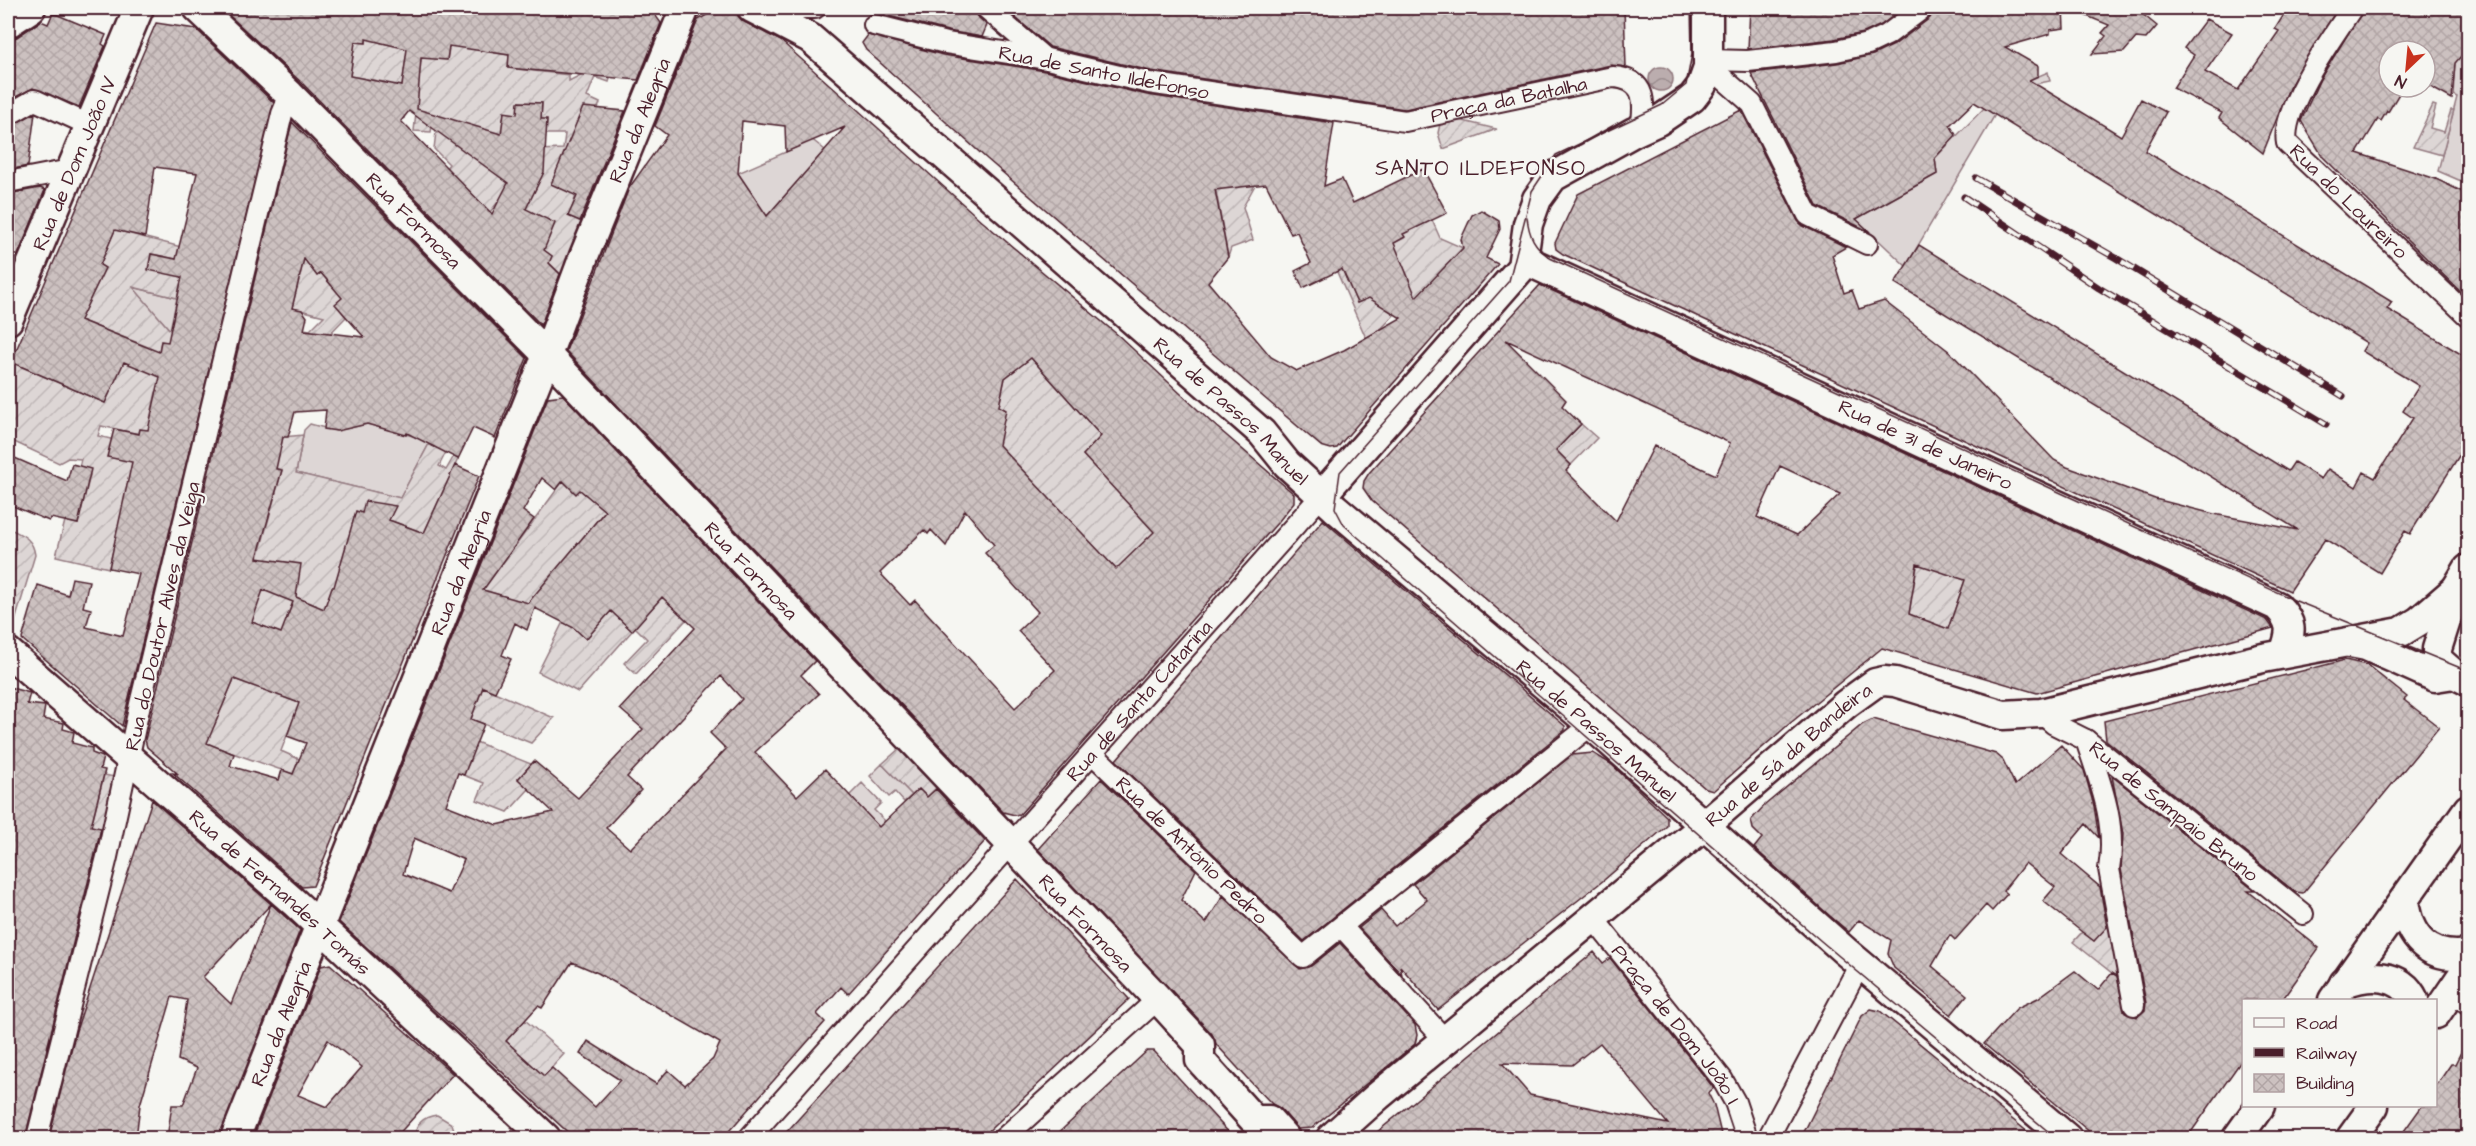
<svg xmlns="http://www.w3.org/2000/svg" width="2476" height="1146" font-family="'Architects Daughter',sans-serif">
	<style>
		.grass { fill: #ddd6d5; stroke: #947a80; stroke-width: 1.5 }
		.garden { fill: url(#garden-furrows); stroke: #947a80; stroke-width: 1.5; fill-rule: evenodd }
		.water { fill: url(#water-waves); stroke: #8e747a; stroke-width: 1.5 }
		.building { fill: url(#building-cross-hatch); stroke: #4a1f2b; stroke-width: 1.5; fill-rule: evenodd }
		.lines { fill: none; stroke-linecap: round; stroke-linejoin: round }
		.street-casing { stroke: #4a1f2b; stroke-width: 24 }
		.secondary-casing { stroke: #4a1f2b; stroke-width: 33 }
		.street { stroke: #f6f6f2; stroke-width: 20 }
		.secondary { stroke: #f6f6f2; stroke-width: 28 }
		.tram { stroke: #4a1f2b; stroke-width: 1.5 }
		.rail-casing { stroke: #4a1f2b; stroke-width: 7 }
		.rail { stroke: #f6f6f2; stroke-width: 4.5; stroke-dasharray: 14; stroke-linecap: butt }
		.labels { text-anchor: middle; stroke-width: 4.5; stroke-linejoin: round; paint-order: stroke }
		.street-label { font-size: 20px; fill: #4a1f2b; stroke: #f6f6f2 }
		.neighbourhood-label { font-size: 21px; letter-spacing: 1.5px; fill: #4a1f2b; stroke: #f6f6f2 }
	</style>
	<defs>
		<pattern id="garden-furrows" width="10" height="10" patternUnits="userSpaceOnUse" patternTransform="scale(1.5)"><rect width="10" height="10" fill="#ddd6d5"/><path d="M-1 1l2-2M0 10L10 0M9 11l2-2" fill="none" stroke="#bfb7b7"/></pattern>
		<pattern id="water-waves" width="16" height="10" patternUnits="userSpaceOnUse" patternTransform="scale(1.5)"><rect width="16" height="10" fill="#bbadae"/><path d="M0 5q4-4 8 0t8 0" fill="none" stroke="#9a8c8e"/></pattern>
		<pattern id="building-cross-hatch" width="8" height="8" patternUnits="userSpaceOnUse" patternTransform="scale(1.5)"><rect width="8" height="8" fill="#ccc1c0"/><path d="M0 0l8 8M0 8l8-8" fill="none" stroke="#b1a5a5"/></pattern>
	</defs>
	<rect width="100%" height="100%" fill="#f6f6f2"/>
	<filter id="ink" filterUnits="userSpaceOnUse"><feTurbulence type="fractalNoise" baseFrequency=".0167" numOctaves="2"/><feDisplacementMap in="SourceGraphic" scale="12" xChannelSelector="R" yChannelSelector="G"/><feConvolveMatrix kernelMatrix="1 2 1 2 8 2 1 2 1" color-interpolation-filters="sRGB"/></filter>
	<g filter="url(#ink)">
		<path class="grass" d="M2468,47V184L2438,171L2457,97L2453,95L2455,63Z
			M2048,72L2050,81L2035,84L2003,101L1906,266L1856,219L1937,174L1935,158L1987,105L2020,84Z
			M810,138L825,150L767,216L753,202L755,199L738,173L804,144Z
			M132,287L177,298L170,330Z
			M310,424L336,431L367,424L417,437L429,444L400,498L296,473L304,430Z
			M882,764L912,795L904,802L895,792L889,797L870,776Z
			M862,783L881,803L874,810L885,821L879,827L849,796Z"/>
		<path class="garden" d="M368,26L383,28L381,43L415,50H407L402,86L418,87L422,52L436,59L447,60L451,37L479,50L509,55L508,68L569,75V81L594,68L613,70L609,82L595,77L587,97L600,103C585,139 584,180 569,216L583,223L562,275L549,263L552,256L544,250L505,205L498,202L490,212L446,168L449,164L434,149L438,115H434L431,132L414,131L416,113L405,111L404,119L393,118L382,103L385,82L350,76L355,42L366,43ZM519,102L542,103L541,119L547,120L546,134H565L563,149L537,150L501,134L504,113L517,114Z
			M2433,105L2436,106L2430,128L2444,132L2451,110H2454L2442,155L2413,147Z
			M1459,120L1496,129H1497L1443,149L1438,133L1440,124Z
			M1214,180L1228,188L1255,185L1243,207L1253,240L1231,248L1228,257Z
			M1432,220L1440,238L1463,248L1413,301L1387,309L1395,314L1382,328L1366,338L1337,272L1404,238L1403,234ZM1398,255L1410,281L1357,303L1346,278Z
			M115,230L189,249L185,261L151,254L148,269L182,277L177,298L133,287L170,330L195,337L193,347L161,341L155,369L186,377L156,392L150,419L175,425L173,435L140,429L139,434L101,426L98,436L136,445L108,457L133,462L109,568L56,556L65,521L78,524L90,475L78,471L81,459L68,458L59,463L8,439V371L11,362L105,403L113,386L83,373L94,349L143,369L148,347L80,320L105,268L100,265Z
			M304,257L317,276L321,273L331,285L345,272L347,293L336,304L346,317L294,371L304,329L310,330L324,316L292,308Z
			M1031,358L1101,436L1083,455L1155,532L1117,570L996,443L999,406L1005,378Z
			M1581,424L1597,438L1571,465L1556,450Z
			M303,435L296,473L400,498L429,444L446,452L439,466L446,470L454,456L458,459L424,533L389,520L395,506L362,513L356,512L340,568L358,596L332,587L329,598L351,606L309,626L316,605L280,591L293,602L287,617L286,635L252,622L255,569L282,470L271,467L279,455L283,437Z
			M563,481L580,490L605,511L528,603L483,590Z
			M8,528C22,535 33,538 35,555L12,631L8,627Z
			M1920,549L1945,573L1965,580L1948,629L1909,614Z
			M662,597L686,620L636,674L624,663L647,639L635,627Z
			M611,611L632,631L578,692L538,672L563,622L574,628L586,639Z
			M234,679L310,707L293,720L281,751L299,759L293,774L218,748L211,766L192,718L214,726Z
			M483,687L554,718L531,743L471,719Z
			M471,740L531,764L518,779L529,789L508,812L477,800L484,783L463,775L470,761L464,758Z
			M899,749L936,788L927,797L919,789L912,795L882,764Z
			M104,775L115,777L103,829L91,826Z
			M2106,926L2111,930L2122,981L2073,942L2082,932L2094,941Z
			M525,1020L564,1054L544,1076L506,1041Z
			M437,1115L452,1124L457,1138H414C416,1124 422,1117 437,1115Z"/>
		<path class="water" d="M1649 79a12 12 0 1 1 24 0a12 12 0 1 1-24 0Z"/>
		<path class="building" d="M221,8H650L661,23L638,80L508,68L509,55L449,46L447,60L421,58L417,109L501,134L504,112L517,114L518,102L542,103L541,119H547L544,172L526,209L555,223L544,250L552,256L549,263L560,274L541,325L302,83ZM366,39L407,49L402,86L350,76L355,42L366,43ZM409,111L508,183L492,214L401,121Z
			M732,8L736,9L738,16L744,22L781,41L983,222L1119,336L1212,423L1294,494V502L1279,521L1020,814L1015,815L1003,812L566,351L629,188L667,135L655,126L698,20L710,13H731ZM742,121L785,126L786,152L845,127L767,216L738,173ZM1031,358L1101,436L1083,455L1154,532L1116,569L999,445L1006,410L999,406L1005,378ZM965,510L994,545L985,553L1038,612L1018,631L1055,670L1015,708L915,600L910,605L880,573L924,530L928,534L931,530L946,546Z
			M877,8H974L978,17L987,25L982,37L948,31L881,14Z
			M1004,8H1166L1190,10L1223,8H1624L1626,67L1611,65L1405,109L1151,71L1050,47Z
			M1750,8H1904L1881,25L1864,33L1834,39L1748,49Z
			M1935,8H2063L2064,28L2050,30V34L2005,47L2038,66V76L2029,80L2121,136L2141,99L2166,112L2145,151L2392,302L2387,309L2469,359V440L2410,534L2405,531L2380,573L2325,539L2290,591L1563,254L1556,249L1555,243L1578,194L1741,110L1798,221L1803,226L1846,247L1832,255L1844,293L1852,290L1859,309L1884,301L1950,352L2054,460L2067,467L2155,499L2214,514L2298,530L1895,283L1919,245L2288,471L2294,462L2321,479L2328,469L2356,487L2364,472L2375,478L2413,418L2403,411L2419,386L2362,351L2367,343L1974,102L1950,125L1956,135L1935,158L1937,174L1856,219L1870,232L1817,206L1751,73L1837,63L1873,55L1894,45L1930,18Z
			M2067,8H2135L2157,26L2146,39L2136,38L2124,52L2092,54L2106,36L2102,33L2109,25Z
			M2288,8H2338L2289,88L2263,153L2219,118L2222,113L2173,88L2194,55L2184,48L2206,19L2232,33L2205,72L2238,90L2279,31L2275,29Z
			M2364,8H2460L2469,19V47L2455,63L2452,99L2425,84V51H2389V87H2403L2388,112L2387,111L2381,121L2378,119L2357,153L2436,179L2469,195V300L2323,157L2301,121L2320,79Z
			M53,13L106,35L102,44L105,46L79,107L33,88L8,101V40L17,37L41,21L48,24Z
			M156,23L196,29L274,103L122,726L22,639L38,585L68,595L72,578L89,581L83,607L91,609L86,627L123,636L139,574L109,568L132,462L107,457L114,429L139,434L140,429L148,430L160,377L124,362L105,403L11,362ZM155,167L197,173L176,259L151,254L148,270L182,277L168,342L161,341L159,352L80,320L105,268L100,265L115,230L145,237Z
			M868,35L943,55L1045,71L1147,95L1334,123L1324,186L1342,179L1353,203L1423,169L1447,213L1403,234L1405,237L1394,243L1416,297L1463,248L1461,239L1472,215L1481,210L1499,221L1500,229L1486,258L1498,264L1342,442L1337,448L1331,449L1321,446L1268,401L987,159L866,50L862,43ZM1266,184L1291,234L1297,232L1311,263L1295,271L1303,288L1342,269L1357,303L1369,298L1401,318L1344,350L1296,371L1271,357L1208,282L1228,257L1215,190Z
			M583,107L625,111L580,221L568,216L577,196L551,184Z
			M35,113L28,166L8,170V127Z
			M292,122L527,358L495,438L473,428L458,459L407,433L406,435L367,424L337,431L324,429L326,410L295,412L288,437H283L276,469L282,470L257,558L301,564L296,597L324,609L332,587H334L356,511L362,513L365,501L396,506L389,520L424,533L455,465L479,476L313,886L302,887L173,773L178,774L147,747L145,740ZM304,259L317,276L321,273L342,298L335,304L364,337L304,330L307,317L302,310L292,308ZM263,590L293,602L281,633L252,622ZM234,679L299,703L287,736L306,743L293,774L282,770L279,780L230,766L234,754L207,743Z
			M40,188L45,190L8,279V194Z
			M1540,285L2267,620L2273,628L2037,693L1882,648L1788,725L1713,791L1706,789L1372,501L1363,488L1364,481L1369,473ZM1506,340L1730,443L1716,475L1654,446L1616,521L1566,471L1571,465L1556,450L1581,424L1562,406L1566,400ZM1780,466L1840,494L1797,535L1757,517ZM1917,564L1965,580L1948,629L1909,614Z
			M563,395L815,661L801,675L819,694L755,752L797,796L825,769L879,827L919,789L927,797L936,789L985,841L848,994L841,987L817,1014L825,1022L723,1138H574L339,922L548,397ZM542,478L556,490L563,481L576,494L580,490L605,511L528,603L483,590L534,519L523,511ZM662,597L695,628L620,709L643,729L578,798L534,761L518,779L553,812L497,825L446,805L458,773L464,775L484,724L471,719L483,687L495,692L511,659L502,655L515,623L527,630L535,608L574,628L586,639L611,611L632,631ZM721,676L742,699L710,733L726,749L630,849L606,828L641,790L627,777ZM414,838L464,860L449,893L403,874ZM572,962L598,973L720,1043L713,1059L685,1085L668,1070L656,1084L588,1041L580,1054L620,1080L595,1107L552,1068L544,1076L506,1041L538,1006L542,1008Z
			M8,455L67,481L72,464L91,469L78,524L51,518L49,521L8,504Z
			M1323,520L1565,726V730L1304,941L1116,760Z
			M2345,660L2367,665L2407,697L2404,700L2439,727L2303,893L2295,892L2106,740L2104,721Z
			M8,687L30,693L27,704L45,706L43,719L64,723L63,729L74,732L72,743L92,748V753L103,757L100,769L105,770L91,826L101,828L95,854L25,1138H8Z
			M1873,719L1996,754L2003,760L2015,785L2061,745L2084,770L2094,806L2099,838L2086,824L2061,854L2100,887L2107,927L2094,941L2082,932L2043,901L2055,887L2025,863L2003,891L2007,894L1992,911L1986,905L1955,940L1950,935L1932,966L1967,995L1951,1015L1894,968L1888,954L1891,940L1859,920L1849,932L1830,916L1754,848L1762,838L1753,829L1751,820L1765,805L1863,724Z
			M1593,753L1611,764L1667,817V826L1604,880L1438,1010L1400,966L1402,975L1359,928L1381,910L1395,926L1427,900L1413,884L1572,755Z
			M2112,776L2255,891H2248L2319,948L2282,1000H2244V1057L2187,1138H2097L1984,1044L2017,1008L2038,998L2075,971L2098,990L2112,973L2117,976L2125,1013L2137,1017L2145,1010L2146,1003L2121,869L2123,834Z
			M1101,779L1196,870L1181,900L1206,923L1223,896L1300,969L1311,966L1340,943L1415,1025L1417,1035L1415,1044L1312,1128L1298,1129L1281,1109L1272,1104L1246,1077L1216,1044L1212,1034L1038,849Z
			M152,800L271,904L203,977L231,1004L271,904L300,930L219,1138H167L172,1105H183L197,1068L178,1060L187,1000L172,997L140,1105L136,1138H49L76,1031Z
			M1017,879L1129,999L981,1138H781Z
			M1594,952L1603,963L1610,958L1712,1086L1714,1088L1708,1093L1714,1105L1722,1138H1370ZM1600,1043L1668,1124L1530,1095L1502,1063L1572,1065Z
			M330,964L453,1074L395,1138H253L321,966ZM328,1040L362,1067L327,1107L298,1095Z
			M1871,1009L1880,1011L2035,1138H1801L1862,1016Z
			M2469,1036V1138H2399L2422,1106H2436V1086L2451,1064H2455Z
			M1147,1051H1154L1234,1138H1053Z"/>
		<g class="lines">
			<defs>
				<g id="street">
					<path d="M793,8H815"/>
					<path d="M986,8L1044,58"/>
					<path d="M2352,8C2333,36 2280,110 2287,143L2468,316"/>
					<path id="s1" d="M874,25L946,43L1047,59L1149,83L1405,121L1613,77C1647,79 1645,103 1641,129"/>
					<path d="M1708,60L1748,61L1836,51L1868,44L1887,35L1923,8"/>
					<path d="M1708,68L1718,74L1752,104L1808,215L1867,244"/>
					<path d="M8,115L34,100L37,101L89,125"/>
					<path d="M8,182L70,170"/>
					<path d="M2041,713L2054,724L2086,740L2303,914"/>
					<path d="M2086,740C2100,782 2117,823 2109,869L2134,1005"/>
					<path d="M1093,754L1303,957L1591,725"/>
					<path id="s2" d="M1593,918L1722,1079L1735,1102L1747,1138"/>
					<path d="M1342,927L1445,1040"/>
					<path d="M2463,1000L2468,1004"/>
					<path d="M37,1138L107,857L140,704L282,114L290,95"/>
					<path id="s3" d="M749,1138L1322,495"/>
					<path d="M1004,1138L1158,999"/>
					<path d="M1768,1138L1860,964"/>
				</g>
				<g id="secondary">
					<path id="s4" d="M198,8L290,95L547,355L1158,999L1200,1045V1060L1254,1120H1269L1285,1138"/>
					<path id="s5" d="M752,8L810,38L1262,433L1287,464L1335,508L1579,714L1845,951L2067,1138"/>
					<path d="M8,23L31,8"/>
					<path id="s6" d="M1525,260L2277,606C2293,622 2292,632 2284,653"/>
					<path id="s7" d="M8,320L139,8"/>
					<path d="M1322,495L1522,267L1528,224L1537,199L1553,177L1634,132L1658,121L1692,98L1702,85L1708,68V8"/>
					<path d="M2468,569L2456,589L2437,649V659L2454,674L2468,681"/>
					<path d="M2350,643L2366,646L2435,677L2454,674"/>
					<path id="s8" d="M8,652L296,904L546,1138"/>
					<path d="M2404,900C2408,938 2429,960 2468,954"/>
					<path d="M2344,983C2368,974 2401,972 2414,1000"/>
					<path d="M2333,1000L2468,809"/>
					<path d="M2436,1014L2468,967"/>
					<path id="s9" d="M235,1138L547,355L584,256L685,8"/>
					<path id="s10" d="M1331,1138L1378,1096L1704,826L1846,704L1875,683L1884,681L1895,682L2003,715L2041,713L2263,658L2401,632L2419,621L2456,589"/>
					<path d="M2237,1138L2260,1106"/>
					<path d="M2351,1138L2374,1106"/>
				</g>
			</defs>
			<use href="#street" class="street-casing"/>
			<use href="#secondary" class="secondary-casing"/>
			<use href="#street" class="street"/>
			<use href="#secondary" class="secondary"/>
			<path class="tram" d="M1691,8L1692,54L1686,85L1662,105L1556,155L1532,191L1509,281L1340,472L1335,508L1344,525L1821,941L2056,1138
				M1527,217C1529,236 1534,246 1550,258L2296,601L2468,671"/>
			<defs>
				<path id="rail" d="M1976,178L2116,258L2343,396
					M1964,197L2099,288L2326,424"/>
			</defs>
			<use href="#rail" class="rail-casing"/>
			<use href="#rail" class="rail"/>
		</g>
	</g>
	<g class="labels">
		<g class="street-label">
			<text transform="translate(1104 72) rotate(11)" y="7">Rua de Santo Ildefonso</text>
			<text dy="7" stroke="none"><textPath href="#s1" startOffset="646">Praça da Batalha</textPath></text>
			<text dy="7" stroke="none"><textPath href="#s9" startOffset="1095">Rua da Alegria</textPath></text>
			<text dy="7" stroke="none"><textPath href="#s7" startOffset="170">Rua de Dom João IV</textPath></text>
			<text transform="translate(2349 201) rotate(44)" y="7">Rua do Loureiro</text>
			<text dy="7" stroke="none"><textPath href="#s4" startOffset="303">Rua Formosa</textPath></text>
			<text dy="7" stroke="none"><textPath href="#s5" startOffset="628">Rua de Passos Manuel</textPath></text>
			<text dy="7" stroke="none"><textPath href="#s6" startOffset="441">Rua de 31 de Janeiro</textPath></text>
			<text dy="7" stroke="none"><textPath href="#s4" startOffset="789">Rua Formosa</textPath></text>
			<text dy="7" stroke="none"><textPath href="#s9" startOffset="609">Rua da Alegria</textPath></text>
			<text transform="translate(162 616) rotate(-77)" y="7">Rua do Doutor Alves da Veiga</text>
			<text dy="7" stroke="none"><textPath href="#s3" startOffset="586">Rua de Santa Catarina</textPath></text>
			<text dy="7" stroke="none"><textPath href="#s5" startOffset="1114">Rua de Passos Manuel</textPath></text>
			<text dy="7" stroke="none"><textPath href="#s10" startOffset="597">Rua de Sá da Bandeira</textPath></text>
			<text transform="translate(2174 811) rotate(39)" y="7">Rua de Sampaio Bruno</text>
			<text transform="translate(1192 850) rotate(44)" y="7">Rua de António Pedro</text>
			<text dy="7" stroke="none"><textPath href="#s8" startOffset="363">Rua de Fernandes Tomás</textPath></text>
			<text dy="7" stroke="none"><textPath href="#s4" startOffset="1275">Rua Formosa</textPath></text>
			<text dy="7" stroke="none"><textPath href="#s9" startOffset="123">Rua da Alegria</textPath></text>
			<text dy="7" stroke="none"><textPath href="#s2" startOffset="135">Praça de Dom João I</textPath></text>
		</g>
		<g class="neighbourhood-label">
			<text x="1481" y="175">SANTO ILDEFONSO</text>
		</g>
	</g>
	<rect width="2476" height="1146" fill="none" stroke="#f6f6f2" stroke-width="30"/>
	<rect x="15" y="15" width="2446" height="1116" fill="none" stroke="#4a1f2b" stroke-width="2" filter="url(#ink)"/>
	<rect x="2242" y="999" width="195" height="108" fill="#f6f6f2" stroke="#b1a0a2" stroke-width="1.5"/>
	<rect x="2254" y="1018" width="30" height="9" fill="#f6f6f2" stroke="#b1a0a2" stroke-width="1.5"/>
	<text x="2296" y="1029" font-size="18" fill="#4a1f2b">Road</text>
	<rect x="2254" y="1048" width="30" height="9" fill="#4a1f2b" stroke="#b1a0a2" stroke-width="1.5"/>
	<text x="2296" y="1059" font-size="18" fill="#4a1f2b">Railway</text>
	<rect x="2254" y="1074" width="30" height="18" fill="url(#building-cross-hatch)" stroke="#b1a0a2" stroke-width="1.5"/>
	<text x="2296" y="1089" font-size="18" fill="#4a1f2b">Building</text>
	<g transform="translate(2407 69) rotate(206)"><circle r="28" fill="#f6f6f2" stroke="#b1a0a2" stroke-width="1.5"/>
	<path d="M0-4.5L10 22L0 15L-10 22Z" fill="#c8321e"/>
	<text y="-9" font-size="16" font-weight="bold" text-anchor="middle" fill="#4a1f2b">N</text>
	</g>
</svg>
